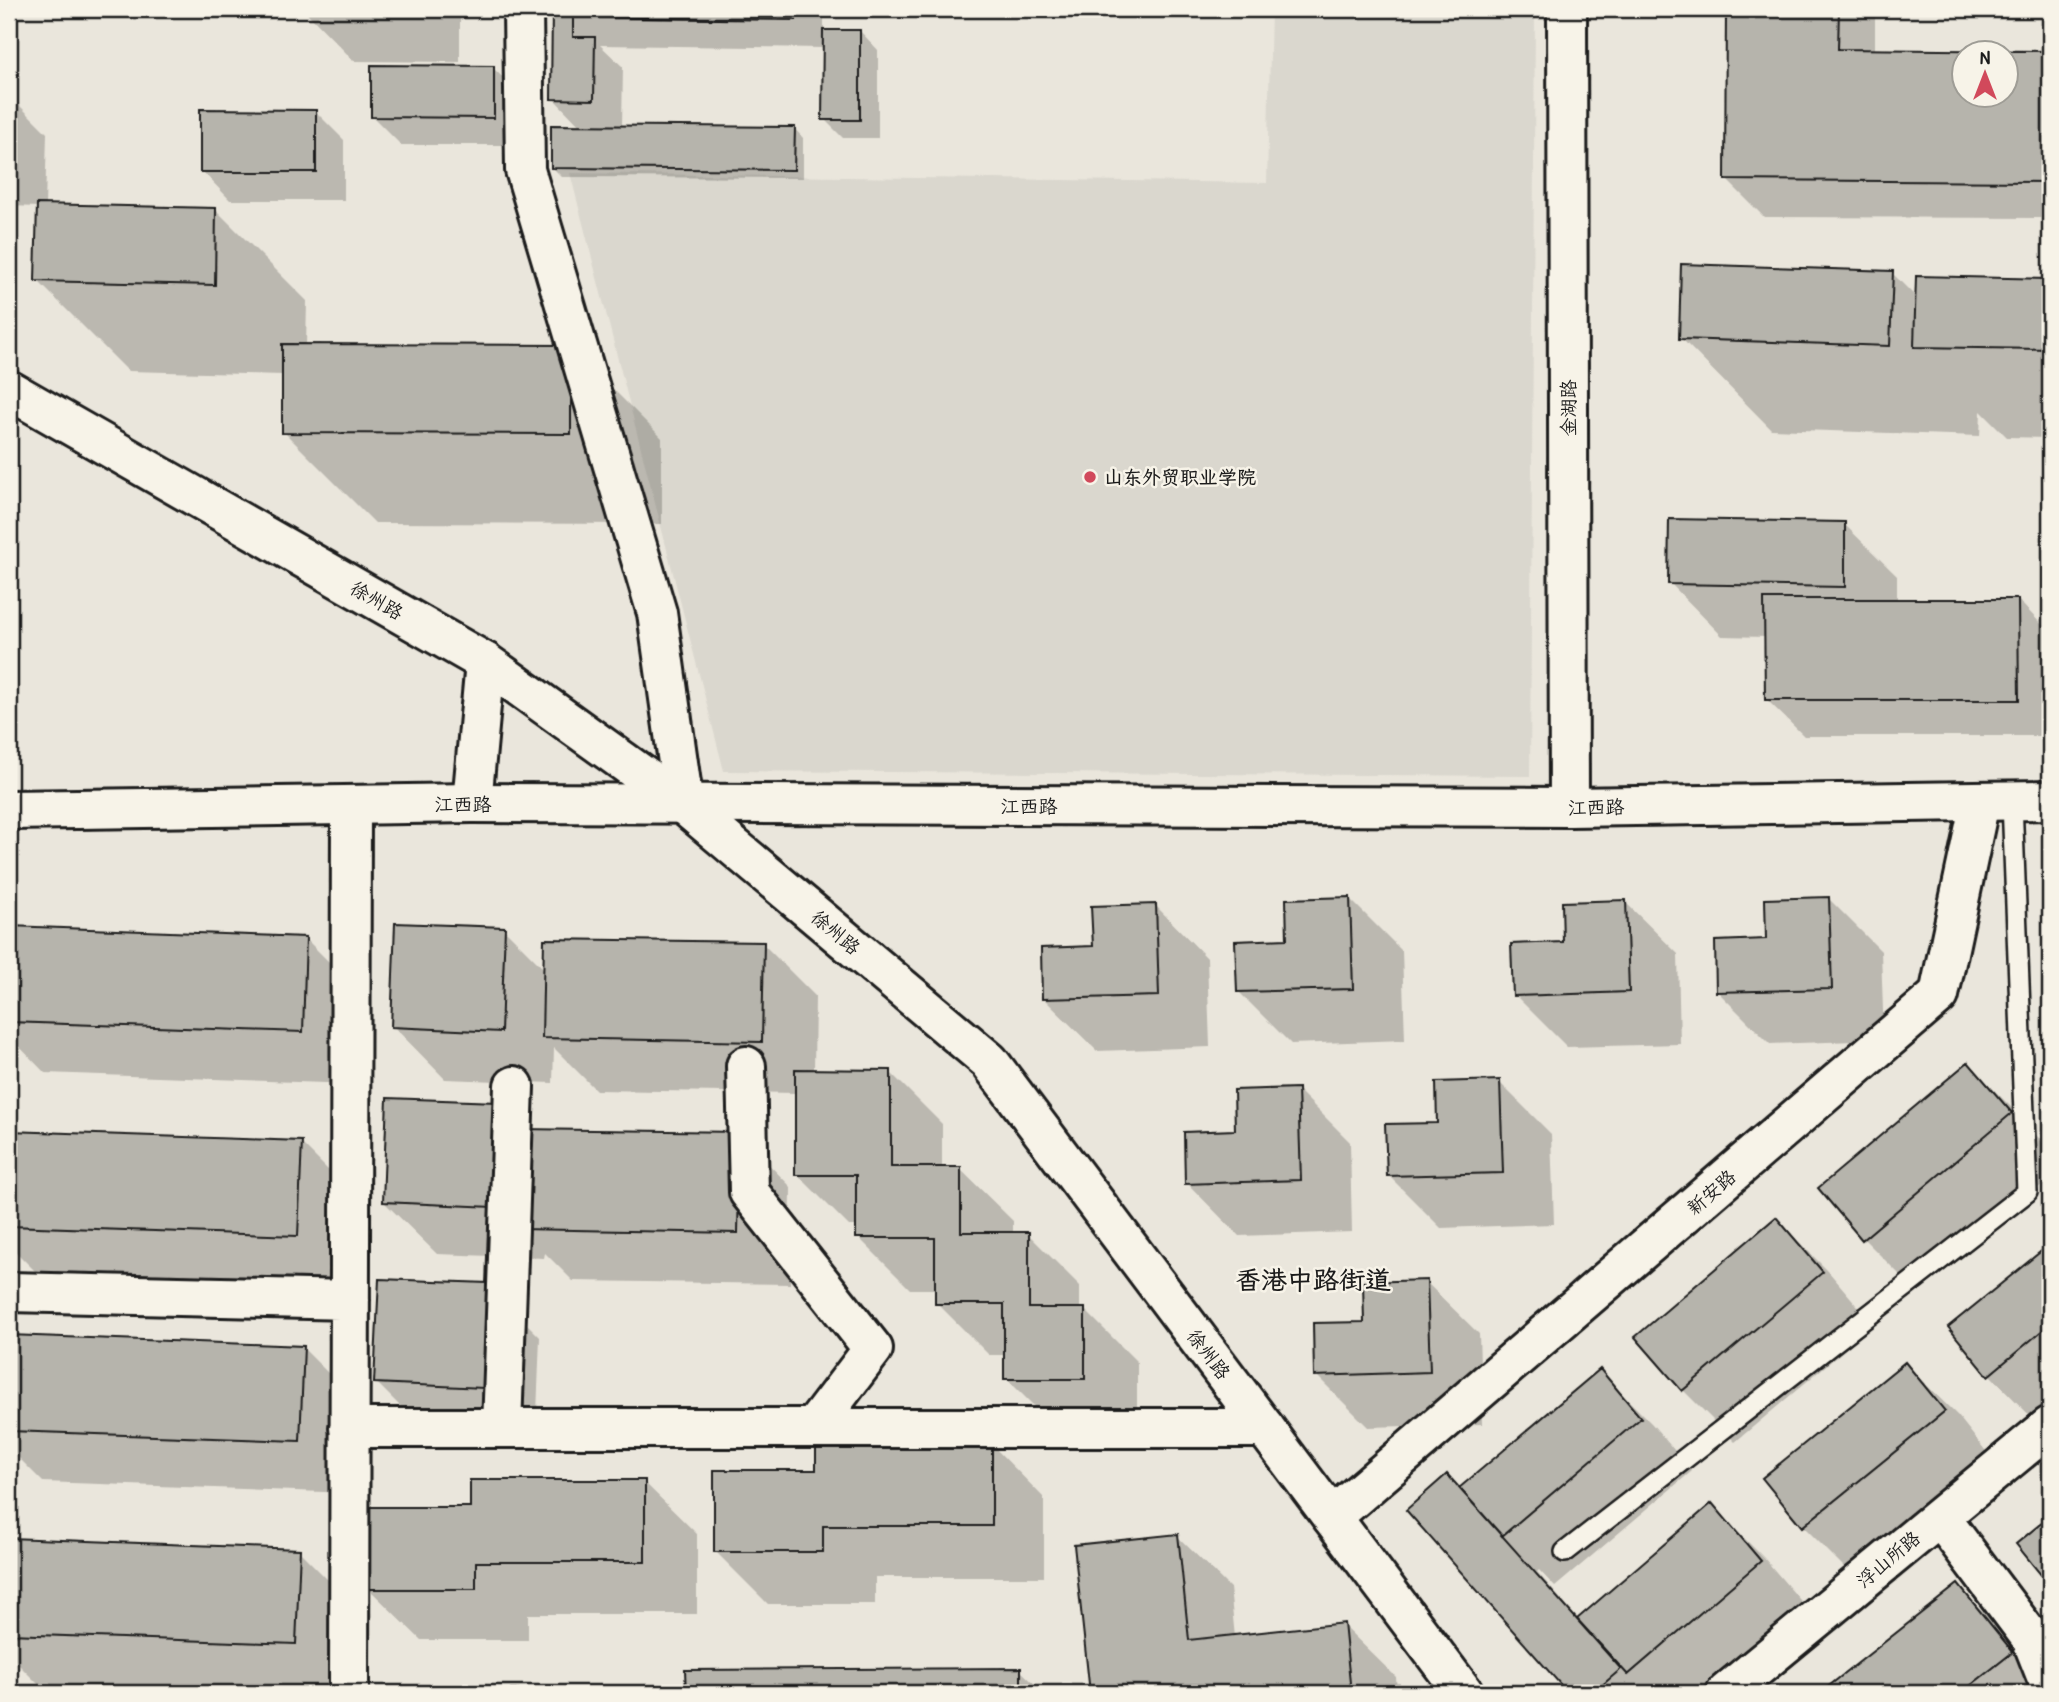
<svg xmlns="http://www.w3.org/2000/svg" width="2059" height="1702" font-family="'Patrick Hand','LXGW WenKai TC',sans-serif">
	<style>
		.built { fill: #dad7ce }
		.shadow { fill: #0003; fill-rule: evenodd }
		.building { fill: #b6b4ac; stroke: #1c1c1c; stroke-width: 2; fill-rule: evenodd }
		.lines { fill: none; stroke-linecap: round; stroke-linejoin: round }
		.service-casing { stroke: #1c1c1c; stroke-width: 24 }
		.minor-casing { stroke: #1c1c1c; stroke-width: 44 }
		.tertiary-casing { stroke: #1c1c1c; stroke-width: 44 }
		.secondary-casing { stroke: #1c1c1c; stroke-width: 44 }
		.service { stroke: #f7f3e8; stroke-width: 19 }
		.minor { stroke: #f7f3e8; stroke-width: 38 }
		.tertiary { stroke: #f7f3e8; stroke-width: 38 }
		.secondary { stroke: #f7f3e8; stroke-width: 38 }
		.poi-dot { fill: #d1495b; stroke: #f7f3e8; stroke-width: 2.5 }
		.labels { text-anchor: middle; stroke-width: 5; stroke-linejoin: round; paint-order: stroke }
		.street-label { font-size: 19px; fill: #1c1c1c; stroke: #f7f3e8 }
		.poi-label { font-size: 19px; font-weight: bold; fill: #1c1c1c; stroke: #f7f3e8; text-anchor: start }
		.district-label { font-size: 26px; font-weight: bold; fill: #1c1c1c; stroke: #f7f3e8 }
	</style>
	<rect width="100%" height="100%" fill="#eae6dc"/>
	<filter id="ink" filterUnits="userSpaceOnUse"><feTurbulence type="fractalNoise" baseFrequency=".0143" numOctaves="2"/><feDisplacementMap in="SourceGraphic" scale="14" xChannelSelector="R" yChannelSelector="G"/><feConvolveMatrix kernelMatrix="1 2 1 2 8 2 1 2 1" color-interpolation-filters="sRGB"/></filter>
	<g filter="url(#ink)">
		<path class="built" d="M1271,9H1535L1530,776L724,771L570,173L1267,183Z"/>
		<path class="shadow" d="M303,9H460V62L354,61Z
			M554,9H824V31H860L878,50V138H843L824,119V48L600,45L623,67L622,127L794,128L803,138V178L562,177L553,168L581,127L553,98Z
			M1728,9H1875V51L2050,52V218L1764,217L1727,180ZM1965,52H2007V94H1965Z
			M493,68L522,96L521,145H401L373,117Z
			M9,95L47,133L45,206L216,210L307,301L306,346L571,347L662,438V524L375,523L284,432V375L128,371L37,280L39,207L9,206Z
			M315,111L344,140V200H230L202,171Z
			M1892,273L1917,298V278L2050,280V438L2007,437L1981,411L1980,436L1771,429L1681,338Z
			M1844,524L1897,576V601L2018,600L2050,633V736H1804L1766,699V637L1722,636L1670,583Z
			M1349,898L1402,951L1405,1040L1291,1044L1239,992L1289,941Z
			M1828,898L1881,951L1884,1040L1770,1044L1718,992Z
			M1625,902L1678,954L1680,1044L1567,1047L1515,995L1564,944Z
			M1155,905L1207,958L1210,1047L1097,1051L1044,999Z
			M9,928L306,939L358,991L355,1084L45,1073L9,1036Z
			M504,929L545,970L763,944L815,996L814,1071L890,1072L942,1124V1169H960L1013,1221V1234H1028L1080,1286V1309H1084L1137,1362V1430H1058L1006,1378V1355H989L937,1303V1289H910L858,1237V1226H849L797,1174V1093L596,1090L554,1048L553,1083L445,1079L393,1026Z
			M1968,1064L2020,1116L2050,1151V1178L1916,1291L1864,1239L1821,1189Z
			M1499,1082L1551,1134L1554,1224L1441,1228L1388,1175Z
			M1298,1090L1350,1142L1352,1232L1239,1236L1187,1183L1237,1132Z
			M523,1131L739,1134L791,1187L790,1284L573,1281L545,1253L544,1258L437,1254L384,1202Z
			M9,1132L301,1143L353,1195L350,1288L41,1277L9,1245Z
			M1776,1219L1828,1271L1874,1325L1735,1442L1683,1390L1637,1337Z
			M2050,1246V1419L2041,1427L1989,1374L1950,1327Z
			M1426,1282L1479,1334L1482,1424L1368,1427L1316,1375L1366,1324Z
			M488,1285L540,1337L536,1439L429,1435L376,1382Z
			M9,1337L303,1348L355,1400L352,1493L43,1482L9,1448Z
			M1905,1364L1958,1416L1996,1464L1855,1578L1803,1526Z
			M1600,1372L1652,1424L1692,1471L1555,1587L1539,1570L1537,1572L1579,1620L1712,1506L1764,1558L1812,1614L1720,1693H1649L1647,1691L1645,1693H1570L1409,1510L1460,1490Z
			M992,1445L1044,1498V1577H875V1604H768L715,1551L818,1472Z
			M644,1482L697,1534V1614H528V1640H421L368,1588L471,1508Z
			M1177,1536L1230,1588L1235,1637L1343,1625L1396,1677L1397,1693H1092L1076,1547Z
			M9,1540L299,1551L351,1603L348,1693H278L39,1685L9,1655Z
			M1957,1586L2010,1638L2050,1693H1823Z
			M1020,1670L1044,1693H687V1672Z
			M468,1692H642L643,1693H468Z"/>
		<path class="building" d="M552,9H796V20L573,17V37H595L594,100L551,99Z
			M1726,9H1839L1838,49L2050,51V182L1725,180ZM1965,52H2007V94H1965Z
			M823,30H860V120H822Z
			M371,65L494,66V118L371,117Z
			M200,109L316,110V172H200Z
			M551,125L795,127L794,170L551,168Z
			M37,204L216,208L215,285L35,281Z
			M1681,264L1893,271L1890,346L1679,339Z
			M1916,276L2050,279V349L1914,347Z
			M282,344L571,345V434L282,433Z
			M1669,519L1845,522V587L1668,584Z
			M1764,599H2018L2019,700H1765Z
			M1350,897L1353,989L1237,992L1235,941L1287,939L1286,899Z
			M1829,897L1832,989L1716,992L1715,941L1766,939L1765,899Z
			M1626,900L1629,992L1513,996L1511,944L1563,942L1562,902Z
			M1156,904L1159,996L1042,999L1041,948L1093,946L1091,906Z
			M395,923L505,927L501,1032L391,1027Z
			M9,926L306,937L303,1032L9,1022Z
			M544,939L764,942L762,1042L542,1038Z
			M1968,1062L2012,1113L1862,1240L1818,1188Z
			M795,1069L891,1070V1167H961V1232H1029V1308H1085V1379H1004V1304H935V1238H856V1175H795Z
			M1500,1080L1503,1173L1387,1176L1385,1124L1437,1123L1436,1082Z
			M2047,1082H2050V1139H2047Z
			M1298,1088L1301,1180L1185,1184L1184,1132L1235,1130L1234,1090Z
			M387,1098L497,1102L493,1207L383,1202Z
			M520,1129L740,1132L738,1233L519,1229Z
			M9,1131L302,1141L298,1236L9,1226Z
			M1776,1217L1823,1272L1682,1391L1635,1337Z
			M2050,1244V1324L1988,1376L1948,1327Z
			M379,1279L488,1283L484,1388L374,1383Z
			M1427,1280L1430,1372L1314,1376L1313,1323L1364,1322L1363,1282Z
			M9,1335L304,1346L300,1441L9,1431Z
			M1905,1362L1945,1411L1802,1527L1762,1478Z
			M1600,1369L1641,1418L1502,1536L1459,1488Z
			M816,1444H992V1526H823V1552H714V1470H816Z
			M1447,1474L1621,1669L1593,1693H1568L1406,1510Z
			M470,1480H645V1562H476V1589H367V1507H470Z
			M1712,1503L1761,1561L1628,1675L1577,1619Z
			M2050,1516V1586L2016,1544Z
			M1178,1534L1189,1640L1344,1623L1351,1693H1090L1074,1545Z
			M9,1538L300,1549L296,1644L9,1634Z
			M1958,1584L2013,1652L1961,1693H1820Z
			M1021,1668V1693H686L685,1670Z
			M466,1690H642V1693H466Z"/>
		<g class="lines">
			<defs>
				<path id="service" d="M1565,1552L2027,1192L2012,801"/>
				<path id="minor" d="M523,9L525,170L657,613L684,805
					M1567,9L1569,807
					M472,803L485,662
					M746,1066L749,1192L873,1349L813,1428
					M9,1292L350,1300
					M349,1428H1265
					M502,1428L514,1086
					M1332,1517L1939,995L1980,802
					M1940,1517L2031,1638L2050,1686
					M349,1693L351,805
					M1726,1693L2050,1426"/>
				<path id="tertiary" d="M9,390L485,662L684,805L989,1061L1464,1693"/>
				<path id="secondary" d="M9,810L472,803L1569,807L2050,800"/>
			</defs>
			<use href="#service" class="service-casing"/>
			<use href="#minor" class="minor-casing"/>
			<use href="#tertiary" class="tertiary-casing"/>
			<use href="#secondary" class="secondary-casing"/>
			<use href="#service" class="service"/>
			<use href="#minor" class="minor"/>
			<use href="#tertiary" class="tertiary"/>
			<use href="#secondary" class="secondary"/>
		</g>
	</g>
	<circle class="poi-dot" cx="1090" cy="477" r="7"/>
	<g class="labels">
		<g class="street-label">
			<text transform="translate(1568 408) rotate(-90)" y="7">金湖路</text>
			<text transform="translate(377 600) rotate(30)" y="7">徐州路</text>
			<text x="463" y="811">江西路</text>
			<text x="1029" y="813">江西路</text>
			<text transform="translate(1596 807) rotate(-1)" y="7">江西路</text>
			<text transform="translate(836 932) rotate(40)" y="7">徐州路</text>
			<text transform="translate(1711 1192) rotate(-41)" y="7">新安路</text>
			<text transform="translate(1209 1354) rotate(53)" y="7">徐州路</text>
			<text transform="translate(1888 1559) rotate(-40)" y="7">浮山所路</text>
		</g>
		<g class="poi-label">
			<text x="1104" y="484">山东外贸职业学院</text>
		</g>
		<g class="district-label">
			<text x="1313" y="1289">香港中路街道</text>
		</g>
	</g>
	<rect width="2059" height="1702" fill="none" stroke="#f7f3e8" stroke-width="35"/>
	<rect x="18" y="18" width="2024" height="1667" fill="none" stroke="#1c1c1c" stroke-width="2.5" filter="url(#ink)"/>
	<g transform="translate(1985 74)"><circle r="33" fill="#f7f3e8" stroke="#9f9d96" stroke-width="2"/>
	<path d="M0-5L12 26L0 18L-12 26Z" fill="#d1495b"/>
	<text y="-10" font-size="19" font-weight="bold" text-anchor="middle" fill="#1c1c1c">N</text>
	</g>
</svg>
